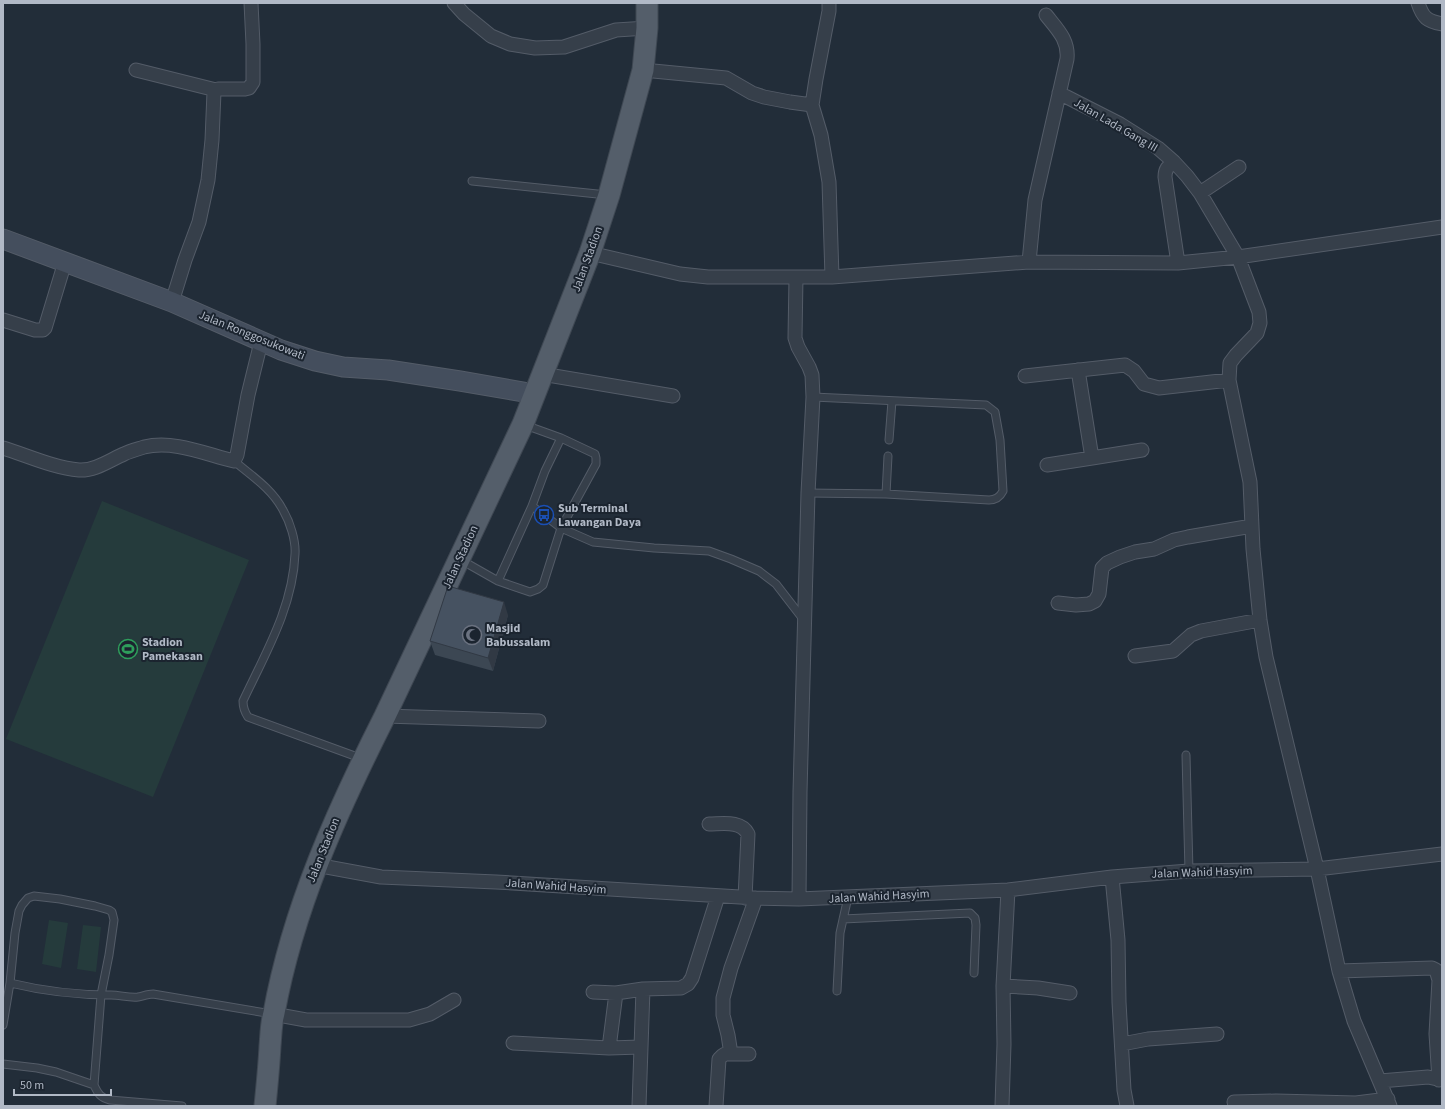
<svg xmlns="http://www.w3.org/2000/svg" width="1445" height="1109" font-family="'Source Sans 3',sans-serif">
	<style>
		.green { fill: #253b3c }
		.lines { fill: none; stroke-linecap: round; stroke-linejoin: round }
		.lane-casing { stroke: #545c68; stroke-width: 9 }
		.street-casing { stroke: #545c68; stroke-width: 15 }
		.secondary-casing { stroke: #545c68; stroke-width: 21 }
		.primary-casing { stroke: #3f4853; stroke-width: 23 }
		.lane { stroke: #363f4a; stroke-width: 7 }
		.street { stroke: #363f4a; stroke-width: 13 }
		.secondary { stroke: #444e5d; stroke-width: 19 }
		.primary { stroke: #545e6a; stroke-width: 21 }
		.wall { fill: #3c4753 }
		.shaded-wall { fill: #313944 }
		.building { fill: #465261; stroke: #313944 }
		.labels { text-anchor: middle; stroke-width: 4; stroke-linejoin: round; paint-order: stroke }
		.street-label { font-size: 12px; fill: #b1b9c6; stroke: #1b242f }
		.poi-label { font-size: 12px; font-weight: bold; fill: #b1b9c6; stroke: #1b242f; text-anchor: start }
	</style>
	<rect width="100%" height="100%" fill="#222d39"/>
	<path class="green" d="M102,501L249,560L153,797L6,739Z
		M49,920L68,923L61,968L42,964Z
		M83,925L101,927L96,972L77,969Z"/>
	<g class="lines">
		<defs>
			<path id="lane" d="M472,181L607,195
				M889,440L892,401
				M234,461C252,476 272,489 283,510C290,522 296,541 295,554C293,607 265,654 243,701C243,707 244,711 248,717L363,759
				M808,493L886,494L989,500C996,500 1000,497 1003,491L1000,440L995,412L986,405L813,397
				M886,494L888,456
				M532,506L561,528L593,542L654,548L709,551L731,559L759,571L776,584L803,619
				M461,560L498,581L530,592L538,589L543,585L561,528L596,464V458L595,454L561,438L525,425
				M498,581L532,506L545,471L561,438
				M1186,755L1189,871
				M843,919L970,913L975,918L976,925L974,973
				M837,991L840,933L848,897
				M3,1025L10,983
				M3,1064L37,1068L56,1072L94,1085
				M182,1106L110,1100C101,1098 98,1094 94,1085L101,995L109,955L114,920L112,912L109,910L95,906L60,899L34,896L28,898L22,905L19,911L15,933L10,983C43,991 76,995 111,995C120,995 129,998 138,997C143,996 148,994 153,994L272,1014"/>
			<path id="street" d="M454,3L464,14L491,36L510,44L535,48L564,47L616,30L647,28
				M829,3V11L816,79L812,105L821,135L829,182L832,277
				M1418,3C1423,18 1427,21 1442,24
				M136,70L216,90
				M643,70L726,78L752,93L764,97L790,102L812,105
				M1059,93L1120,124L1158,148L1174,162L1187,176L1200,193L1238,257L1259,312L1260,323L1257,333L1236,355L1230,363L1229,380L1250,482L1253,549L1260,620L1266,657L1317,869L1339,971L1354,1021L1390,1106
				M1174,162C1168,166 1165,169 1165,177L1178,263
				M1200,193L1239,167
				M590,253L680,274L708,277H832L1029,262L1178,263L1238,257L1442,227
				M1029,262L1035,200L1067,59C1069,40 1057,29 1046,15
				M796,277L795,338L798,347L809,367L812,375L813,397L808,493L800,792L799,899
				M172,302L185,260L199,222L208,180L212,140L214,92L218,89H245L249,88L253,82V44L251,3
				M3,320L35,330H43L45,328L65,262
				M542,374L673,396
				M1025,376L1125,365L1134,371L1144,384L1159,388L1229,380
				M3,448C26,455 54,468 79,470C95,471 110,460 124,454C130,451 138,449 144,447C174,440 205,454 234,461L237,455L248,395L261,342
				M1092,458L1142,450
				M1047,465L1092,458L1078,370
				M1058,603L1076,605L1089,604L1095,601L1099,594L1102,568L1107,563L1120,557L1135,552L1154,549L1174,540L1188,537L1252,526
				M1135,656L1173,651L1191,635L1201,631L1260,620
				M385,716L539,721
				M709,824C722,824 741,820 748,834L745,898
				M316,865L381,877L496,882L756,898L799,899L1008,890L1112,877L1189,871L1317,869L1442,854
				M1112,877L1118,940L1119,1002L1124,1090L1127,1106
				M1339,971L1432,968L1436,970L1439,980L1436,1034L1439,1080
				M1003,986L1038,988L1070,993
				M593,992L616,993L643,989
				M273,1014L306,1020H409L430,1014L454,1000
				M513,1043L609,1048L641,1047
				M1122,1044L1148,1039L1217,1034
				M609,1048L616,993
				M731,1054L728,1035L723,1015V998L731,968L756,898
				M1380,1081L1428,1077L1442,1080
				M1234,1102L1276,1101L1356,1103L1388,1099
				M639,1106L643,989L681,988L688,984L692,978L718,896
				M716,1106L719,1059L722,1056L725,1054H749
				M1002,1106L1004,1044L1003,986L1008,890"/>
			<path id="secondary" d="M3,239L172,302L281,350L315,361L343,367L388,370L460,381L535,394"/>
			<path id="primary" d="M265,1106C267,1086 269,1066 270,1046C271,1035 271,1023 274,1013C293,908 337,811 385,716L523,424L590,253L609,195L643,70L647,28V3"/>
		</defs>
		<use href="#lane" class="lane-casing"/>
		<use href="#street" class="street-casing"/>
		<use href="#secondary" class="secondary-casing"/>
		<use href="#primary" class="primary-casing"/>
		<use href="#lane" class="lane"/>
		<use href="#street" class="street"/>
		<use href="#secondary" class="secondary"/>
		<use href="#primary" class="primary"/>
	</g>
	<path class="wall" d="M508,615L493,671L435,655L430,641Z"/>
	<path class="shaded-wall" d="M504,602L508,615L493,671L488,658Z"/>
	<path class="building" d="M448,586L504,602L488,658L430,641Z"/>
	<defs>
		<symbol id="bus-ring" viewBox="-11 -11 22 22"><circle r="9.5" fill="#1b242f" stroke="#1a4fb4" stroke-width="1.5"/><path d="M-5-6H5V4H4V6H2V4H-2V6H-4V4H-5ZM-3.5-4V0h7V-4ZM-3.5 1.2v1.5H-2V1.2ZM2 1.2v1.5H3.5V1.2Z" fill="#1a4fb4"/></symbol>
		<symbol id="mosque-ring" viewBox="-11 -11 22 22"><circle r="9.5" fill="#1b242f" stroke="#6b7280" stroke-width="1.5"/><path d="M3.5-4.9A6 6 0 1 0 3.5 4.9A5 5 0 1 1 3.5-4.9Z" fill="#6b7280"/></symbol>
		<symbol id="stadium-ring" viewBox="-11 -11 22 22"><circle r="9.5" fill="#1b242f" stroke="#2e9e5b" stroke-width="1.5"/><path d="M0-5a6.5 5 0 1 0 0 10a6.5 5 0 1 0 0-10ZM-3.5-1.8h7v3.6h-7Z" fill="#2e9e5b"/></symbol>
	</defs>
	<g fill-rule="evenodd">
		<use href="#bus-ring" x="533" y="504" width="22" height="22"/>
		<use href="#mosque-ring" x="461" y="624" width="22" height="22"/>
		<use href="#stadium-ring" x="117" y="638" width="22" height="22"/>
	</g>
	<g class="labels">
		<g class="street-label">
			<text transform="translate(1116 125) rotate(30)" y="4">Jalan Lada Gang III</text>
			<text transform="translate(587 259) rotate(-70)" y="4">Jalan Stadion</text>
			<text transform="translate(252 335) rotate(22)" y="4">Jalan Ronggosukowati</text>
			<text transform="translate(460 557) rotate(-65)" y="4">Jalan Stadion</text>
			<text transform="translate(323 850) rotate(-68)" y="4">Jalan Stadion</text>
			<text transform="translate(1202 872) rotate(-2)" y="4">Jalan Wahid Hasyim</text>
			<text transform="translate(556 886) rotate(4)" y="4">Jalan Wahid Hasyim</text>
			<text transform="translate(879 896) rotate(-3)" y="4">Jalan Wahid Hasyim</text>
		</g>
		<g class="poi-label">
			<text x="558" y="512">Sub Terminal<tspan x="558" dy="14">Lawangan Daya</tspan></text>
			<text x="486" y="632">Masjid<tspan x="486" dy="14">Babussalam</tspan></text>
			<text x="142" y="646">Stadion<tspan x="142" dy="14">Pamekasan</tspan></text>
		</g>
	</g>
	<rect width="1445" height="1109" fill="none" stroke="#b1b9c6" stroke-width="8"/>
	<path d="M14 1089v6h97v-6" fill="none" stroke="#b1b9c6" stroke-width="2"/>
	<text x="20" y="1089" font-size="12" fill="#b1b9c6" stroke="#1b242f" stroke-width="3" paint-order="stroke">50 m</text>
</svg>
